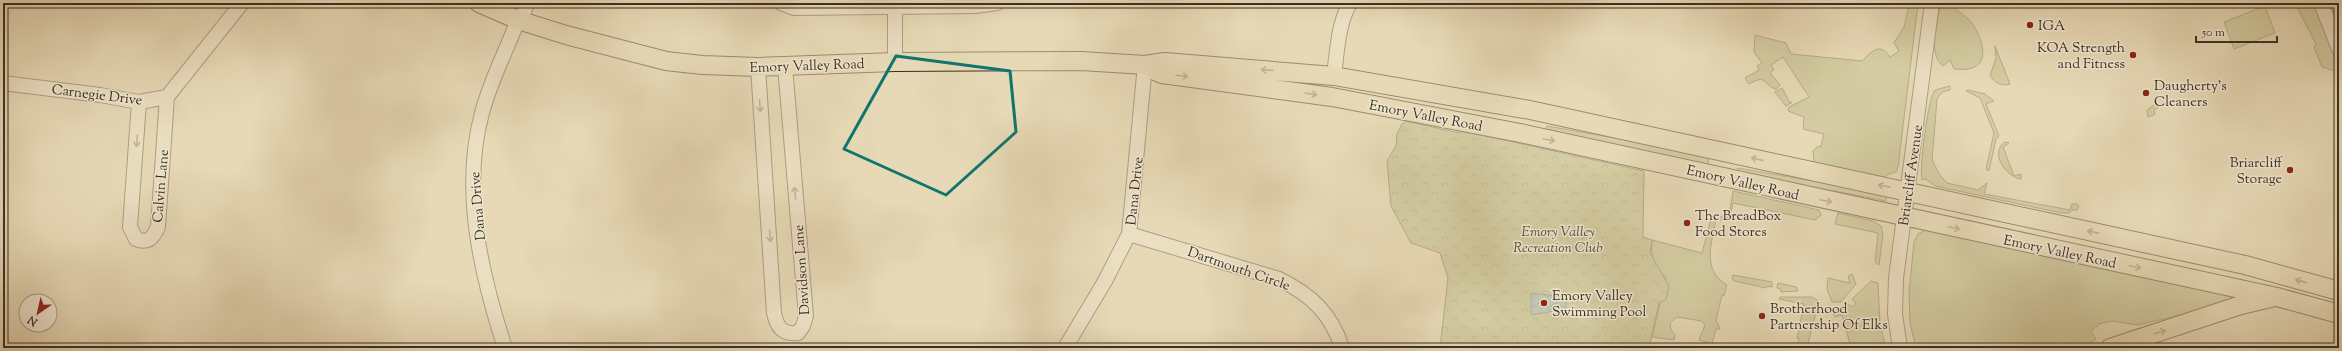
<svg xmlns="http://www.w3.org/2000/svg" width="2342" height="351" font-family="'Sorts Mill Goudy',serif">
	<style>
		.grass { fill: #bdbd89; stroke: #7d7655 }
		.forest { fill: url(#forest-crowns); stroke: #7d7655 }
		.water { fill: url(#water-waves); stroke: #74827a }
		.lines { fill: none; stroke-linecap: round; stroke-linejoin: round }
		.minor-casing { stroke: #685a46; stroke-width: 16 }
		.major-casing { stroke: #3d2f21; stroke-width: 20 }
		.minor { stroke: #efe6d0; stroke-width: 14 }
		.major { stroke: #e7d9b7; stroke-width: 18 }
		.oneway { stroke: #92846c }
		.oneway2 { stroke: #968a78 }
		.marked { fill: none; stroke: #0f766e; stroke-width: 3; stroke-linejoin: round }
		.poi-dot { fill: #8f2418; stroke: #efe6d0; stroke-width: 1.5 }
		.labels { text-anchor: middle; stroke-width: 3; stroke-linejoin: round; paint-order: stroke }
		.poi-label { font-size: 14px; fill: #3d2f21; stroke: #efe6d0; text-anchor: start }
		.street-label { font-size: 14px; fill: #3d2f21; stroke: #efe6d0 }
		.park-label { font-size: 14px; font-style: italic; fill: #574b36; stroke: #efe6d0 }
	</style>
	<defs>
		<pattern id="forest-crowns" width="20" height="18" patternUnits="userSpaceOnUse"><rect width="20" height="18" fill="#bdbd89"/><path d="M2 6a3 3 0 1 1 6 0M12 15a3 3 0 1 1 6 0" fill="none" stroke="#9b9a70"/></pattern>
		<pattern id="water-waves" width="16" height="10" patternUnits="userSpaceOnUse"><rect width="16" height="10" fill="#98b9b5"/><path d="M0 5q4-4 8 0t8 0" fill="none" stroke="#7d9793"/></pattern>
	</defs>
	<rect width="100%" height="100%" fill="#e7d9b7"/>
	<filter id="stains"><feTurbulence type="fractalNoise" baseFrequency=".005" numOctaves="4"/><feColorMatrix values="0 0 0 0 .2 0 0 0 0 .09 0 0 0 0 .02 0 0 0 .5 -.17"/></filter>
	<radialGradient id="worn" r=".72"><stop offset=".6" stop-color="#630" stop-opacity="0"/><stop offset="1" stop-color="#630" stop-opacity=".3"/></radialGradient>
	<path class="grass" d="M1912,3L1918,4L1898,167L1896,172L1886,175L1885,178L1814,163L1813,151L1817,147L1821,146L1824,134L1803,129L1804,117L1788,111L1789,107L1809,97L1783,57L1771,65L1774,70L1770,73L1780,85L1776,89C1764,86 1767,73 1749,84L1745,78L1759,70L1757,66L1762,63L1754,52L1755,35L1786,43L1791,54L1862,61C1872,51 1880,42 1890,57L1899,51L1894,43L1904,27L1909,6Z
		M1941,3H1952L1953,7C1960,13 1969,18 1974,26C1988,51 1988,73 1954,69L1950,60L1943,66C1927,54 1938,20 1941,3Z
		M2295,3H2316L2339,66V72L2322,67L2314,47L2316,44Z
		M2330,3H2339V13L2333,12Z
		M2265,6L2275,33L2234,49L2224,22Z
		M1995,46L2010,84C2002,87 1994,82 1990,76L1996,58Z
		M1950,86V90L1942,92L1937,99L1932,160L1940,175L1947,183L1978,190L1987,183L1984,194L2070,210L2072,204H2077L2079,207L2076,211L2074,209L2069,213H2061L1935,186L1926,179L1922,180C1919,168 1928,98 1935,90Z
		M1782,88L1790,103L1792,102L1786,106L1775,92Z
		M1968,90L1985,94L1994,101L1986,104L1999,136L1996,139L1989,171L1986,169L1994,133L1980,98L1966,91Z
		M2157,103L2160,106L2154,110L2155,114L2148,117L2147,110Z
		M1547,126L1694,152L1707,157L1709,161L1707,165L1545,130Z
		M2005,142L2009,143L2003,147L2014,176L2021,174V179C2006,177 1989,153 2005,142Z
		M1738,168L1887,194L1886,201L1736,172Z
		M1733,191L1819,210L1821,215L1815,220L1733,203L1729,221L1716,219C1712,243 1701,270 1727,285L1724,296L1722,295L1716,320L1720,329H1716L1712,344L1699,340L1705,325L1702,321L1677,317L1670,323L1671,330L1675,335L1674,340L1652,337L1666,278C1654,266 1650,257 1652,240L1702,253L1711,219L1715,216L1729,218Z
		M1838,213L1873,221L1881,226L1883,234L1879,265L1875,262L1878,233L1835,224Z
		M1925,230H1928L2239,298L2181,315L2137,325L2113,321L2099,324L2091,332L2096,339L2083,348H1916L1910,323L1909,293L1914,242L1918,234Z
		M1852,274L1856,284L1841,302H1832L1827,289L1828,278L1850,283L1848,276Z
		M1733,275L1772,282V287L1767,286L1766,288L1734,281L1732,279Z
		M1871,281L1878,283L1880,324L1886,348H1851L1842,315L1835,317L1833,312L1844,308L1848,304L1852,307L1856,303L1852,299Z
		M1778,283L1796,287L1798,291L1781,292V289L1777,288Z
		M1780,297H1812L1817,300V308L1808,344H1798L1799,338H1797L1804,304L1779,299Z"/>
	<path class="forest" d="M1406,121L1459,133V130L1644,171L1643,237L1652,240L1650,253L1669,286L1666,299L1659,303L1649,348H1440L1448,278L1440,253L1411,243L1391,206L1387,161L1396,146L1397,134L1402,124Z"/>
	<path class="water" d="M1531,293L1566,297V309L1531,315Z"/>
	<g class="lines">
		<defs>
			<path id="minor" d="M781,3L794,8L975,6L997,3
				M2321,3L2339,49
				M895,8V62
				M521,21L527,3
				M758,67L774,313C777,328 783,335 798,333L803,326L806,316L785,66
				M1334,76C1337,52 1338,24 1350,3
				M3,83L100,95L139,102L167,97L242,3
				M139,102L130,227L136,239C148,244 153,238 158,227L167,97
				M1129,234L1279,279C1310,294 1332,314 1342,348
				M505,348C481,274 461,190 482,113C490,82 506,51 518,20
				M1065,348L1105,281L1129,234L1145,65
				M1900,348L1895,314L1896,278L1932,3"/>
			<path id="major" d="M479,3L518,20L566,35L666,61L702,65L758,67L895,62L1081,61L1145,65L1165,62L1334,76L1530,110L2245,265L2339,291
				M1155,71L1162,74L1332,97L1520,133L2277,297L2339,314
				M2110,348L2241,305L2271,298"/>
		</defs>
		<use href="#minor" class="minor-casing"/>
		<use href="#major" class="major-casing"/>
		<use href="#minor" class="minor"/>
		<use href="#major" class="major"/>
	</g>
	<defs><path id="oneway-shaft" d="M-6 0H5M1.5-3L5.5 0L1.5 3" fill="none" stroke-width="1.6" stroke-linecap="round" stroke-linejoin="round"/></defs>
	<g class="oneway">
		<use href="#oneway-shaft" transform="translate(1267 70) rotate(-176)"/>
		<use href="#oneway-shaft" transform="translate(1182 76) rotate(7)"/>
		<use href="#oneway-shaft" transform="translate(1311 94) rotate(8)"/>
		<use href="#oneway-shaft" transform="translate(1549 140) rotate(12)"/>
		<use href="#oneway-shaft" transform="translate(1757 159) rotate(-167)"/>
		<use href="#oneway-shaft" transform="translate(1884 186) rotate(-169)"/>
		<use href="#oneway-shaft" transform="translate(1826 201) rotate(12)"/>
		<use href="#oneway-shaft" transform="translate(1954 228) rotate(12)"/>
		<use href="#oneway-shaft" transform="translate(2093 232) rotate(-167)"/>
		<use href="#oneway-shaft" transform="translate(2135 267) rotate(12)"/>
		<use href="#oneway-shaft" transform="translate(2301 281) rotate(-164)"/>
		<use href="#oneway-shaft" transform="translate(2160 332) rotate(-18)"/>
	</g>
	<g class="oneway2">
		<use href="#oneway-shaft" transform="translate(760 106) rotate(86)"/>
		<use href="#oneway-shaft" transform="translate(137 141) rotate(94)"/>
		<use href="#oneway-shaft" transform="translate(795 193) rotate(-95)"/>
		<use href="#oneway-shaft" transform="translate(770 236) rotate(86)"/>
	</g>
	<path d="M0 0H2342V351H0ZM896,56L1010,71L1016,132L946,195L844,149Z" fill="#e7d9b7" fill-opacity=".55" fill-rule="evenodd"/>
	<path class="marked" d="M896,56L1010,71L1016,132L946,195L844,149Z"/>
	<g class="poi-dot">
		<circle cx="2030" cy="25" r="4"/>
		<circle cx="2133" cy="55" r="4"/>
		<circle cx="2146" cy="93" r="4"/>
		<circle cx="2290" cy="170" r="4"/>
		<circle cx="1687" cy="223" r="4"/>
		<circle cx="1544" cy="303" r="4"/>
		<circle cx="1762" cy="316" r="4"/>
	</g>
	<g class="labels">
		<g class="poi-label">
			<text x="2038" y="30">IGA</text>
			<text x="2125" y="52" text-anchor="end">KOA Strength<tspan x="2125" dy="16">and Fitness</tspan></text>
			<text x="2154" y="90">Daugherty's<tspan x="2154" dy="16">Cleaners</tspan></text>
			<text x="2282" y="167" text-anchor="end">Briarcliff<tspan x="2282" dy="16">Storage</tspan></text>
			<text x="1695" y="220">The BreadBox<tspan x="1695" dy="16">Food Stores</tspan></text>
			<text x="1552" y="300">Emory Valley<tspan x="1552" dy="16">Swimming Pool</tspan></text>
			<text x="1770" y="313">Brotherhood<tspan x="1770" dy="16">Partnership Of Elks</tspan></text>
		</g>
		<g class="street-label">
			<text transform="translate(807 65) rotate(-2)" y="5">Emory Valley Road</text>
			<text transform="translate(97 94) rotate(7)" y="5">Carnegie Drive</text>
			<text transform="translate(1426 115) rotate(11)" y="5">Emory Valley Road</text>
			<text transform="translate(1910 175) rotate(-82)" y="5">Briarcliff Avenue</text>
			<text transform="translate(1743 182) rotate(13)" y="5">Emory Valley Road</text>
			<text transform="translate(160 186) rotate(-85)" y="5">Calvin Lane</text>
			<text transform="translate(1134 191) rotate(-84)" y="5">Dana Drive</text>
			<text transform="translate(477 206) rotate(-95)" y="5">Dana Drive</text>
			<text transform="translate(2060 251) rotate(12)" y="5">Emory Valley Road</text>
			<text transform="translate(1239 268) rotate(19)" y="5">Dartmouth Circle</text>
			<text transform="translate(801 270) rotate(-94)" y="5">Davidson Lane</text>
		</g>
		<g class="park-label">
			<text x="1558" y="236">Emory Valley<tspan x="1558" dy="16">Recreation Club</tspan></text>
		</g>
	</g>
	<rect width="2342" height="351" fill="none" stroke="#e7d9b7" stroke-width="16"/>
	<rect x="4" y="4" width="2334" height="343" fill="none" stroke="#3d2f21" stroke-width="2"/>
	<rect x="8" y="8" width="2326" height="335" fill="none" stroke="#3d2f21"/>
	<g transform="translate(38 313) rotate(214)"><circle r="19" fill="#efe6d0" stroke="#a89d8a"/>
	<path d="M0-3L7 15L0 10L-7 15Z" fill="#8f2418"/>
	<text y="-6" font-size="11" font-weight="bold" text-anchor="middle" fill="#3d2f21">N</text>
	</g>
	<path d="M2196 36v6h81v-6" fill="none" stroke="#3d2f21" stroke-width="2"/>
	<text x="2202" y="36" font-size="12" fill="#3d2f21" stroke="#efe6d0" stroke-width="3" paint-order="stroke">50 m</text>
	<rect width="100%" height="100%" filter="url(#stains)"/>
	<rect width="100%" height="100%" fill="url(#worn)"/>
</svg>
